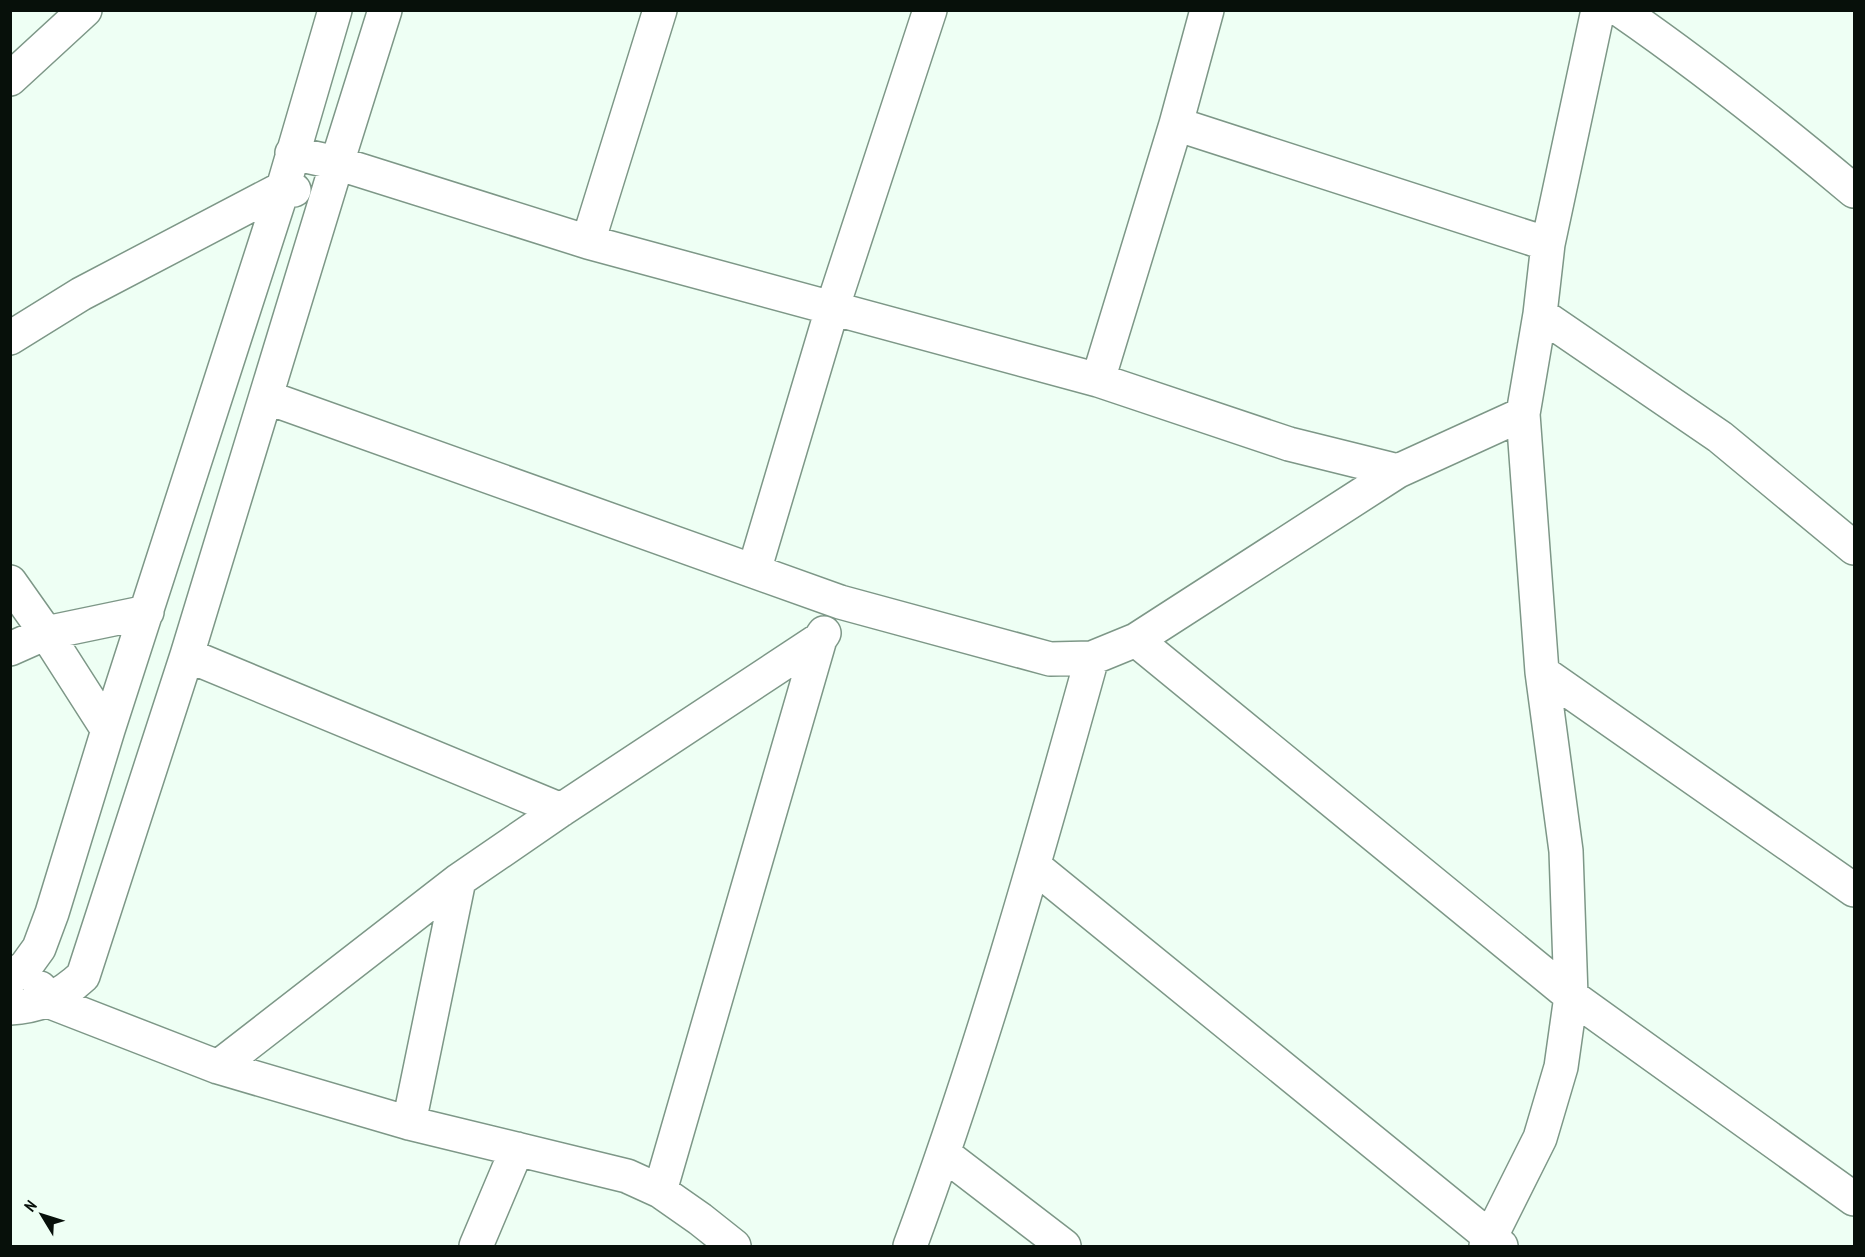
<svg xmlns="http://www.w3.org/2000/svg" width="1865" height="1257" font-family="'PT Sans Narrow',sans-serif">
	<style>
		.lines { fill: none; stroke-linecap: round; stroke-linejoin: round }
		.minor-casing { stroke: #7d9787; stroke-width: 36 }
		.minor { stroke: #fff; stroke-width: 33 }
	</style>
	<rect width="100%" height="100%" fill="#eefff4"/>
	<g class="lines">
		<defs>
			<path id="minor" d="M1620,10C1701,66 1779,128 1854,191
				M10,79L85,10
				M1176,124L1548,244
				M292,153L337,163L588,242L1098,380L1289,444L1398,471
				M588,242L660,10
				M1540,314L1720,437L1854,548
				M10,338L81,294L283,188L294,190
				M1098,380L1176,124L1207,10
				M266,397L840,602L1050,659L1092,658L1136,640L1398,471L1523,414
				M754,571L832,309L930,10
				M10,582L46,633L108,730
				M1136,640L1571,996L1854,1199
				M10,649L46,633L147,612
				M187,655L561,810
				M1542,672L1854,890
				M1034,866L1501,1246
				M10,979L26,966L39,948L52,913L108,730L283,188L335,10
				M40,988L48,1001L218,1067L409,1123L627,1176L660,1191L700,1219L734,1246
				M10,1008C41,1006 60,997 83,976L187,655L337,163L385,10
				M218,1067L459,880L561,810L820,639
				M409,1123L459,880
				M944,1154L1064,1246
				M660,1191L820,639L824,633
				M476,1246L517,1149
				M910,1246C981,1054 1037,856 1092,658
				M1486,1246L1540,1138L1561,1067L1571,996L1566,851L1542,672L1523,414L1540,314L1548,244L1598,10"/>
		</defs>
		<use href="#minor" class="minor-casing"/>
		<use href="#minor" class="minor"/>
	</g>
	<rect width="1865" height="1257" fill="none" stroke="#07100a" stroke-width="24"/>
	<g transform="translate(42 1215) rotate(308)" stroke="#eefff4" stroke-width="4.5" paint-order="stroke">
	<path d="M0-4.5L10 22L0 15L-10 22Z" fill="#07100a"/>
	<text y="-9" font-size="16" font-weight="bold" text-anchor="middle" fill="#07100a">N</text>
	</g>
</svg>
